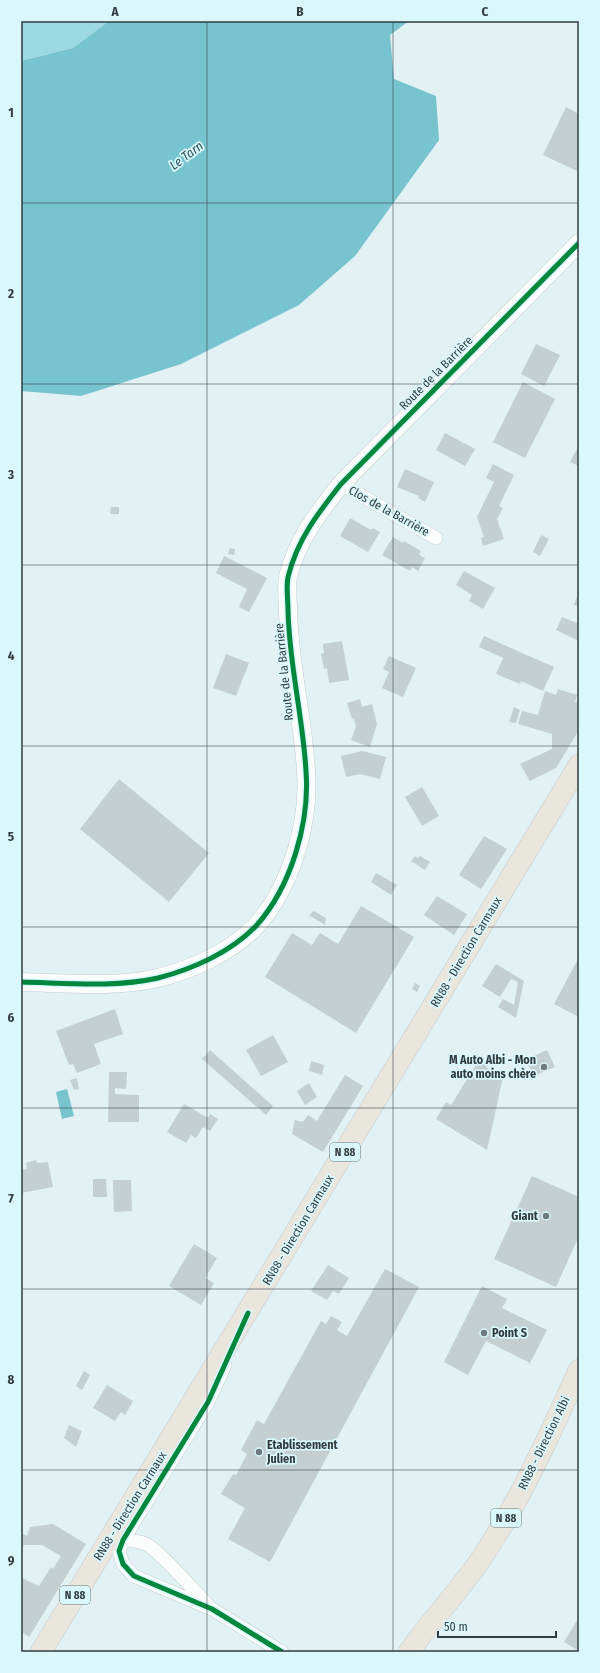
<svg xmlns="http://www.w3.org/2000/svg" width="600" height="1673" font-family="'Fira Sans Condensed',sans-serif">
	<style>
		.forest { fill: #9cd9e3 }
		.water { fill: #77c3ce }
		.building { fill: #c3cfd1 }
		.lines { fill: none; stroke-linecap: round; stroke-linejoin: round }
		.street-casing { stroke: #c2ced1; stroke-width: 14 }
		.secondary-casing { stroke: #c2ced1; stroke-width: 19 }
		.primary-casing { stroke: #c4cccd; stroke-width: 22 }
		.street { stroke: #fbfdfd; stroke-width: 13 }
		.secondary { stroke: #fbfdfd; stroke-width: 18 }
		.primary { stroke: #e9e6de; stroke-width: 21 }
		.cycleway-casing { stroke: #daf7fc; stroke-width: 8 }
		.cycleway { stroke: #00873e; stroke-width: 5 }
		.grid { fill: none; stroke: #313c3e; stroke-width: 1; stroke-opacity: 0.55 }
		.poi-dot { fill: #6f7b7e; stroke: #daf7fc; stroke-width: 1.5 }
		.labels { text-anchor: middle; stroke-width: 3.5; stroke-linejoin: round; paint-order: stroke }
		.shield { fill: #daf7fc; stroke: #647477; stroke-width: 1 }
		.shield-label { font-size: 11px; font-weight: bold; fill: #313c3e }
		.street-label { font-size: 12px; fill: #313c3e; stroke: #daf7fc }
		.poi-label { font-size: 12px; font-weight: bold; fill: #313c3e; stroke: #daf7fc; text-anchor: end }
		.water-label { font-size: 13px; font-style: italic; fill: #29555c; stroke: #daf7fc }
		.neatline { fill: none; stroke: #313c3e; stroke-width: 1.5 }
		.grid-label { font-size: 13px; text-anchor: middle; font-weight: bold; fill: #313c3e }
	</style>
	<rect width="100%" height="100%" fill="#e2f1f4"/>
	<path class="forest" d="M21,21H109L73,48L21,61Z"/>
	<path class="water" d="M109,21H409L390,35L394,79L436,96L439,140L355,256L299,305L181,364L81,396L21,391V61L73,48Z
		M67,1089L74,1116L62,1119L56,1092Z"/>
	<path class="building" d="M566,107L579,114V172L543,155Z
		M536,344L560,355L544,386L521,374Z
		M523,382L555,399L525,458L493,442Z
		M445,433L475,449L465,466L436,450Z
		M579,445V466L570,462Z
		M493,464L514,475L499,506L503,508L497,519L504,539L483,546L481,538L484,537L477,517L494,482L486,478Z
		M405,469L434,482L425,502L418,498L419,496L397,487Z
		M111,507H119V514H110Z
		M350,518L371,530L373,528L380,532L368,552L340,536Z
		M541,535L549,539L540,556L533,552Z
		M393,537L403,543L404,541L421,551L419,555L425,558L418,571L412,567L410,571L382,555Z
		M230,548L235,549L234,555L228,554Z
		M224,556L267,578L249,612L239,607L247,589L216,573Z
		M464,571L495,588L483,609L469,601L472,595L456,585Z
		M579,591V606L574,605Z
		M562,617L579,624V641L556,630Z
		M484,636L554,667L543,691L521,681L520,684L496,674L503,658L479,647Z
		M342,641L349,680L329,683L327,668L324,669L321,654L324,653L323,644Z
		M226,654L249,663L236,696L213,688Z
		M389,656L416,668L403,697L382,688L389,672L383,669Z
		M558,689L577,695L575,702L579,703V730L556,768L530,781L520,764L552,749V734L518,724L522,711L538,715L545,691L556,695Z
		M360,699L362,707L372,704L377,724L370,747L351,740L356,726L354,718L352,719L347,703Z
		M514,707L520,710L516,723L509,722Z
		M362,751L386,757L380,779L360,774L346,777L341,756Z
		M119,779L209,853L169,902L80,829Z
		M422,787L439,816L422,826L405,797Z
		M484,836L507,849L481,889L459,875Z
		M415,856L418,858L420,856L430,862L425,870L411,861Z
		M376,873L397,885L391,895L371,882Z
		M437,896L467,914L454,935L424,915Z
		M361,906L414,937L356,1033L265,977L292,933L312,945L320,933L338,944Z
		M314,911L326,918L325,925L309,915Z
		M579,957V1017L554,1004Z
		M496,964L524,981L516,1018L498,1007L503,999L514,1005L518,982L511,979L500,997L482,986Z
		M415,983L420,986L417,992L412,989Z
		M115,1009L123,1034L94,1044L101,1064L77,1073L73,1064L69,1065L56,1031Z
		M273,1035L288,1062L261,1076L246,1050Z
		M210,1050L273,1106L266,1115L202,1059Z
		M547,1050L555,1067L534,1076L525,1060Z
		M481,1057L489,1062L486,1067L503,1077L487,1150L436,1119L446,1102L451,1105Z
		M311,1061L324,1065L322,1075L309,1071Z
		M109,1072H127L126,1089L115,1088V1094L139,1095V1122H108Z
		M345,1075L363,1086L323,1152L292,1134L295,1120L303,1122L308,1115L317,1121Z
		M77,1078L79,1089L74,1090L70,1080Z
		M309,1083L317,1097L305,1105L297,1091Z
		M184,1104L208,1118L210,1114L218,1119L210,1131L203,1127L196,1138L191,1135L186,1143L167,1132Z
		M36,1160L37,1163L48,1162L53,1187L21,1193V1170L27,1169L26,1163Z
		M532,1176L579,1197V1236L556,1287L494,1259Z
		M93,1179H106L107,1197H93Z
		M113,1180H131L132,1211L114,1212Z
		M194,1244L217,1258L205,1278L214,1283L201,1305L169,1286Z
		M328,1265L349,1278L339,1294L333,1291L327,1300L311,1291Z
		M385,1269L419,1287L270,1562L228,1539L245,1508L221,1494L233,1474L236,1475L247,1454L241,1450L257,1420L264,1424L321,1321L326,1324L331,1316L342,1322L337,1330L347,1336Z
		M482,1286L507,1299L502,1308L547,1330L530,1363L486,1341L468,1375L444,1362Z
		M84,1371L90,1375L82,1390L76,1386Z
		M107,1385L133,1401L125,1415L121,1412L115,1421L93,1408Z
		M69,1425L82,1431L76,1447L64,1438Z
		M53,1524L86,1544L29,1637L21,1631V1601L23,1598L21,1596V1578L39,1586L51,1567L53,1569L61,1556L42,1545H24L21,1552V1533L27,1536L30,1527Z
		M579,1617V1651L564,1642Z"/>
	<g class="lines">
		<defs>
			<path id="street" d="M341,484L436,538
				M225,1365L208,1402L123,1540L119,1551L123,1564L134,1576L212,1609L282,1652
				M115,1539C125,1540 136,1540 146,1544C160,1551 194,1591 208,1605"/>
			<path id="secondary" d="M21,982C66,983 114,988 158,978C193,969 231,952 256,926C291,887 310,823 306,771C303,717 289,664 288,610C288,599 286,587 288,577C297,540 318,513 341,484L579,243"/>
			<path id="primary" d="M41,1652L579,765
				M409,1652C432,1619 461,1589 483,1556C522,1497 550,1434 579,1370"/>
		</defs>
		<use href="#street" class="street-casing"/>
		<use href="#secondary" class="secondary-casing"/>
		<use href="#primary" class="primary-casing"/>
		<use href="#street" class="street"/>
		<use href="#secondary" class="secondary"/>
		<use href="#primary" class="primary"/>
		<defs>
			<path id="cycleway" d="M21,982C66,983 114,988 158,978C193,969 231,952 256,926C291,887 310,823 306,771C303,717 289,664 288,610C288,599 286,587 288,577C297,540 318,513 341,484L579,243
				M248,1313L208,1402L123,1540L119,1551L123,1564L134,1576L212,1609L282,1652"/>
		</defs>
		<use href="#cycleway" class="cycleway-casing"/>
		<use href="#cycleway" class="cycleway"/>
	</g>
	<path class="grid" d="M207,21V1652M393,21V1652M21,203H579M21,384H579M21,565H579M21,746H579M21,927H579M21,1108H579M21,1289H579M21,1470H579"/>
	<g class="poi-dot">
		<circle cx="544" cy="1067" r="4"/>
		<circle cx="546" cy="1216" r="4"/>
		<circle cx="484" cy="1333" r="4"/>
		<circle cx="259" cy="1452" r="4"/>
	</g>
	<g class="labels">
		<g class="shield">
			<rect x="330" y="1143" width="30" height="18" rx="3"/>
			<rect x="491" y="1509" width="30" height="18" rx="3"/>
			<rect x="60" y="1586" width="30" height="18" rx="3"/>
		</g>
		<g class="shield-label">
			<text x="345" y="1156">N 88</text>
			<text x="506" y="1522">N 88</text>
			<text x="75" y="1599">N 88</text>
		</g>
		<g class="street-label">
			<text transform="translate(436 373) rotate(-45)" y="4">Route de la Barrière</text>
			<text transform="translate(389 511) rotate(29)" y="4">Clos de la Barrière</text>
			<text transform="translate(284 672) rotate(-96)" y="4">Route de la Barrière</text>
			<text transform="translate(466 952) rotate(-59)" y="4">RN88 - Direction Carmaux</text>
			<text transform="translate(298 1230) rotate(-59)" y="4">RN88 - Direction Carmaux</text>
			<text transform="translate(544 1443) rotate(-64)" y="4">RN88 - Direction Albi</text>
			<text transform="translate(130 1506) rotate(-58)" y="4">RN88 - Direction Carmaux</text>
		</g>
		<g class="poi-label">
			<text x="536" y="1064">M Auto Albi - Mon<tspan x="536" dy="14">auto moins chère</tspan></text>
			<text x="538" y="1220">Giant</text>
			<text x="492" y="1337" text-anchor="start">Point S</text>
			<text x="267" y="1449" text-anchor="start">Etablissement<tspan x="267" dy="14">Julien</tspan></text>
		</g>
		<g class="water-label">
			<text transform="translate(186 155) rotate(-37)" y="5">Le Tarn</text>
		</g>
	</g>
	<rect width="600" height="1673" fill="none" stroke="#daf7fc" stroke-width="44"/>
	<path d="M438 1631v6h118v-6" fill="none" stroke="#313c3e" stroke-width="2"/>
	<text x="444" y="1631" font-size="12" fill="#313c3e" stroke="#daf7fc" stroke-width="3" paint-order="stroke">50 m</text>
	<rect x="22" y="22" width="556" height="1629" class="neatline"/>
	<g class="grid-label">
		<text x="115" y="16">A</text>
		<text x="300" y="16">B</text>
		<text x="485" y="16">C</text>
		<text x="11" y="117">1</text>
		<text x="11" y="298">2</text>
		<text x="11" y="479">3</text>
		<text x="11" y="660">4</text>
		<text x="11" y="841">5</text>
		<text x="11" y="1022">6</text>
		<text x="11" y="1203">7</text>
		<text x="11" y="1384">8</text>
		<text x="11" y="1565">9</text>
	</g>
</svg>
